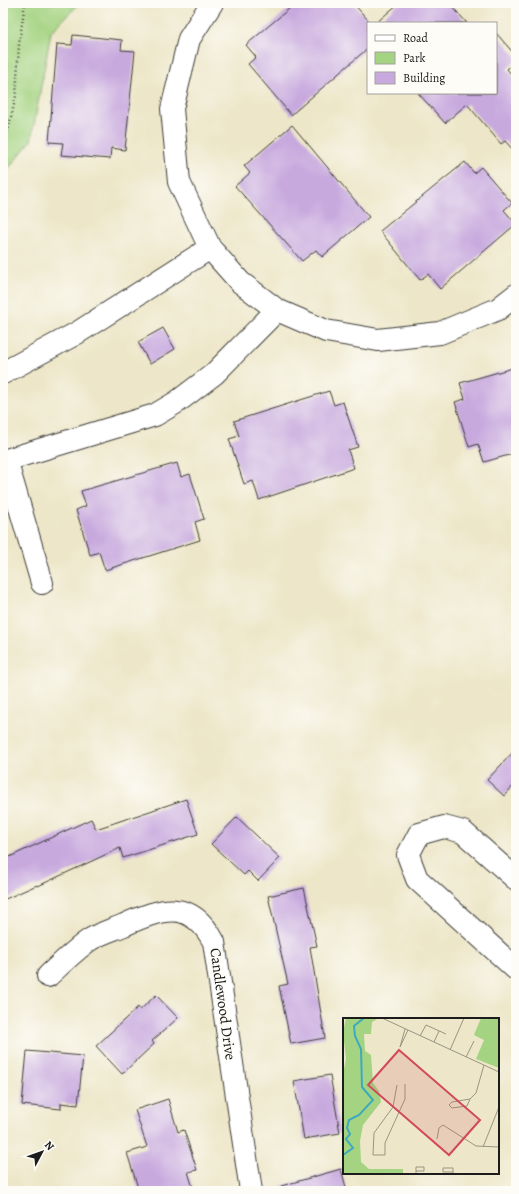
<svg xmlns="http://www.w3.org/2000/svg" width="519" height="1194" font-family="Alegreya,serif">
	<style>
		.green { fill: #a4d381; stroke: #60784e }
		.building { fill: #c7a9de }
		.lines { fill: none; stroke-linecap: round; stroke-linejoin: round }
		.minor-casing { stroke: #3b3a36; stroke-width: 24 }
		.path { stroke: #3b3a36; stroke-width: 2.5; stroke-dasharray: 1 3; stroke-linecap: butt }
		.minor { stroke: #fff; stroke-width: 22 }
		.labels { text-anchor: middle; stroke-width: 4; stroke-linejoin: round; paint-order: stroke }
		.street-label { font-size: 15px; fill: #1c1c1c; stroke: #fdfcf7 }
		.inset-river { fill: none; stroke: #3faabe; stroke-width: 2 }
		.inset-road { fill: none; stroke: #999583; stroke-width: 1 }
		.view { fill: #d1495b; fill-opacity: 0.15; stroke: #d1495b; stroke-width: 2 }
		.inset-edge { fill: none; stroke: #1c1c1c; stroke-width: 2 }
	</style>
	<rect width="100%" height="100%" fill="#fdfcf7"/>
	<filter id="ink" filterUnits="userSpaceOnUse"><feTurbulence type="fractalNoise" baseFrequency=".025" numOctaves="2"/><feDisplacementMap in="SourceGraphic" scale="8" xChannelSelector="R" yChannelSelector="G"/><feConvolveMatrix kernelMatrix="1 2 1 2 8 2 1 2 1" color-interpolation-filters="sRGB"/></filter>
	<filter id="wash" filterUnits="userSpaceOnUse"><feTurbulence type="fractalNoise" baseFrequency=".012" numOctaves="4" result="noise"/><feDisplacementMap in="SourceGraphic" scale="16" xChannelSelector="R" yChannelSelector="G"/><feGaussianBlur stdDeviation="0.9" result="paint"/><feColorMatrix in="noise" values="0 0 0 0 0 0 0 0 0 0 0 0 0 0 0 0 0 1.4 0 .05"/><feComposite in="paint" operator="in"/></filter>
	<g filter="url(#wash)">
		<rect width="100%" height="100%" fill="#ede6c8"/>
		<path class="green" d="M3,3H80L51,32L31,141L3,175Z"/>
		<g id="blocks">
			<path class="building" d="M296,3H353L368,20V48L291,115L248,64L256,57L246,45Z
				M399,3H449L467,23H376Z
				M496,33L516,56V61L507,69L516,80V153L505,141L501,144L467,104L445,123L418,93H496Z
				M73,35L122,40L121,50L135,51L125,150L111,148L110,159L61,155L63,143L49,142L57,44L72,45Z
				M292,125L369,217L322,257L316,250L302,261L235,186L250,173L244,166Z
				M465,162L474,173L481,167L512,203L504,210L516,224L440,289L428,274L420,280L380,231Z
				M163,328L175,349L150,364L138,342Z
				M516,367V453L484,462L478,444L469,447L455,402L465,399L460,383Z
				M329,391L334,405L343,402L358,447L348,450L354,468L259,500L253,481L244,484L229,439L239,436L234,421Z
				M177,463L181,477L190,474L204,519L195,522L200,540L105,570L99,552L90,555L76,510L86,506L81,491Z
				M516,749V783L504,796L487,780Z
				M186,799L198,834L123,858L120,848L38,886L37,885L3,900V860L91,819L96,829Z
				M237,817L280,858L258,881L248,871L244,875L211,844Z
				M304,888L317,946L310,947L325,1038L291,1044L279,986L288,984L268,896Z
				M156,995L178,1018L152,1041L154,1044L122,1074L96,1046L138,1007L140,1010Z
				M27,1051L83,1056L78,1105L61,1103V1109L22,1105Z
				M330,1075L340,1133L304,1139L294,1081Z
				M168,1099L178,1132L184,1130L197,1170L188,1172L194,1191H139L127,1153L147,1147L135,1110Z
				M341,1169L347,1191H282L281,1186Z"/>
		</g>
	</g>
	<g filter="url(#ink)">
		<use href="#blocks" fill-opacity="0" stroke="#3b3a36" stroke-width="1"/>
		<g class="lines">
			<defs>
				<path id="minor" d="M212,3L189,39L172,109L179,182L210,248L240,282L277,310L326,331L378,340L440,333L498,309L516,295
					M3,373L77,333L210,248
					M6,460L42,583
					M3,461L155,415L177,402L214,374L277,310
					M516,879L463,832L444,827L419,834L408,855L417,879L516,969
					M48,976C61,964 74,951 88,941C98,934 112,930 124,925C162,908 191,898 214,942L251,1191"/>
			</defs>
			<use href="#minor" class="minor-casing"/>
			<path class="path" d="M3,152L16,96L19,44L25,3"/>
			<use href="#minor" class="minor"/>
		</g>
	</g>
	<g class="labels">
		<g class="street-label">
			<text transform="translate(223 1004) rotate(82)" y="5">Candlewood Drive</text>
		</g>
	</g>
	<g transform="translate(343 1018)">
		<rect width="156" height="156" fill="#ede6c8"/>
		<path d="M3,0L34,1L29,4L28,16H21L22,33L28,37L30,65L36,73L38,84L20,107L17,123L18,144L26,151H60V156H0V56L3,41L0,14ZM138,0H156V50L133,41L141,22L131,17Z" fill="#a4d381"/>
		<path class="inset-river" d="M0,137L10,130L3,121L7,116L4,110L6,102L16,97L30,82L19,69L18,31L12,18L11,8L21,0"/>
		<path class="inset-road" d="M39,0L156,54M62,11L57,29L65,12M77,18L83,7L103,16M91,24L96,13M107,32L121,0M123,39L131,23M54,67L50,89L31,115L30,137H42V125L62,81V66M127,81L124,88L109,90L106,87L109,84L127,81L133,75L141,47M94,121L96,110L100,107L133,128L156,129M140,129L156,89M73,153H81V149H73V156M110,154H100V150H110V156"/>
		<path class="view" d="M56,32L137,102L106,137L25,67Z"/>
		<rect width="156" height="156" class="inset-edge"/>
	</g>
	<rect width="519" height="1194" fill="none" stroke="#fdfcf7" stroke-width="16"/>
	<rect x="367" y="22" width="130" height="72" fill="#fdfcf7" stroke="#a3a29f"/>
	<rect x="375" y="35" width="20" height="6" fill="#ffffff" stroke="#a3a29f"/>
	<text x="403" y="42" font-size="12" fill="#1c1c1c">Road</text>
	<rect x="375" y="52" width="20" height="12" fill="#a4d381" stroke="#a3a29f"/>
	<text x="403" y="62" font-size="12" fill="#1c1c1c">Park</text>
	<rect x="375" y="72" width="20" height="12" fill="#c7a9de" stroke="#a3a29f"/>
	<text x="403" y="82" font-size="12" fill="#1c1c1c">Building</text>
	<g transform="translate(42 1152) rotate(49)" stroke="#fdfcf7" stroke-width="3" paint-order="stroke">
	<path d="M0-3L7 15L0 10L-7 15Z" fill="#1c1c1c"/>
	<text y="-6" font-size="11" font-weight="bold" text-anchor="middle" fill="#1c1c1c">N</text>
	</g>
</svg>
